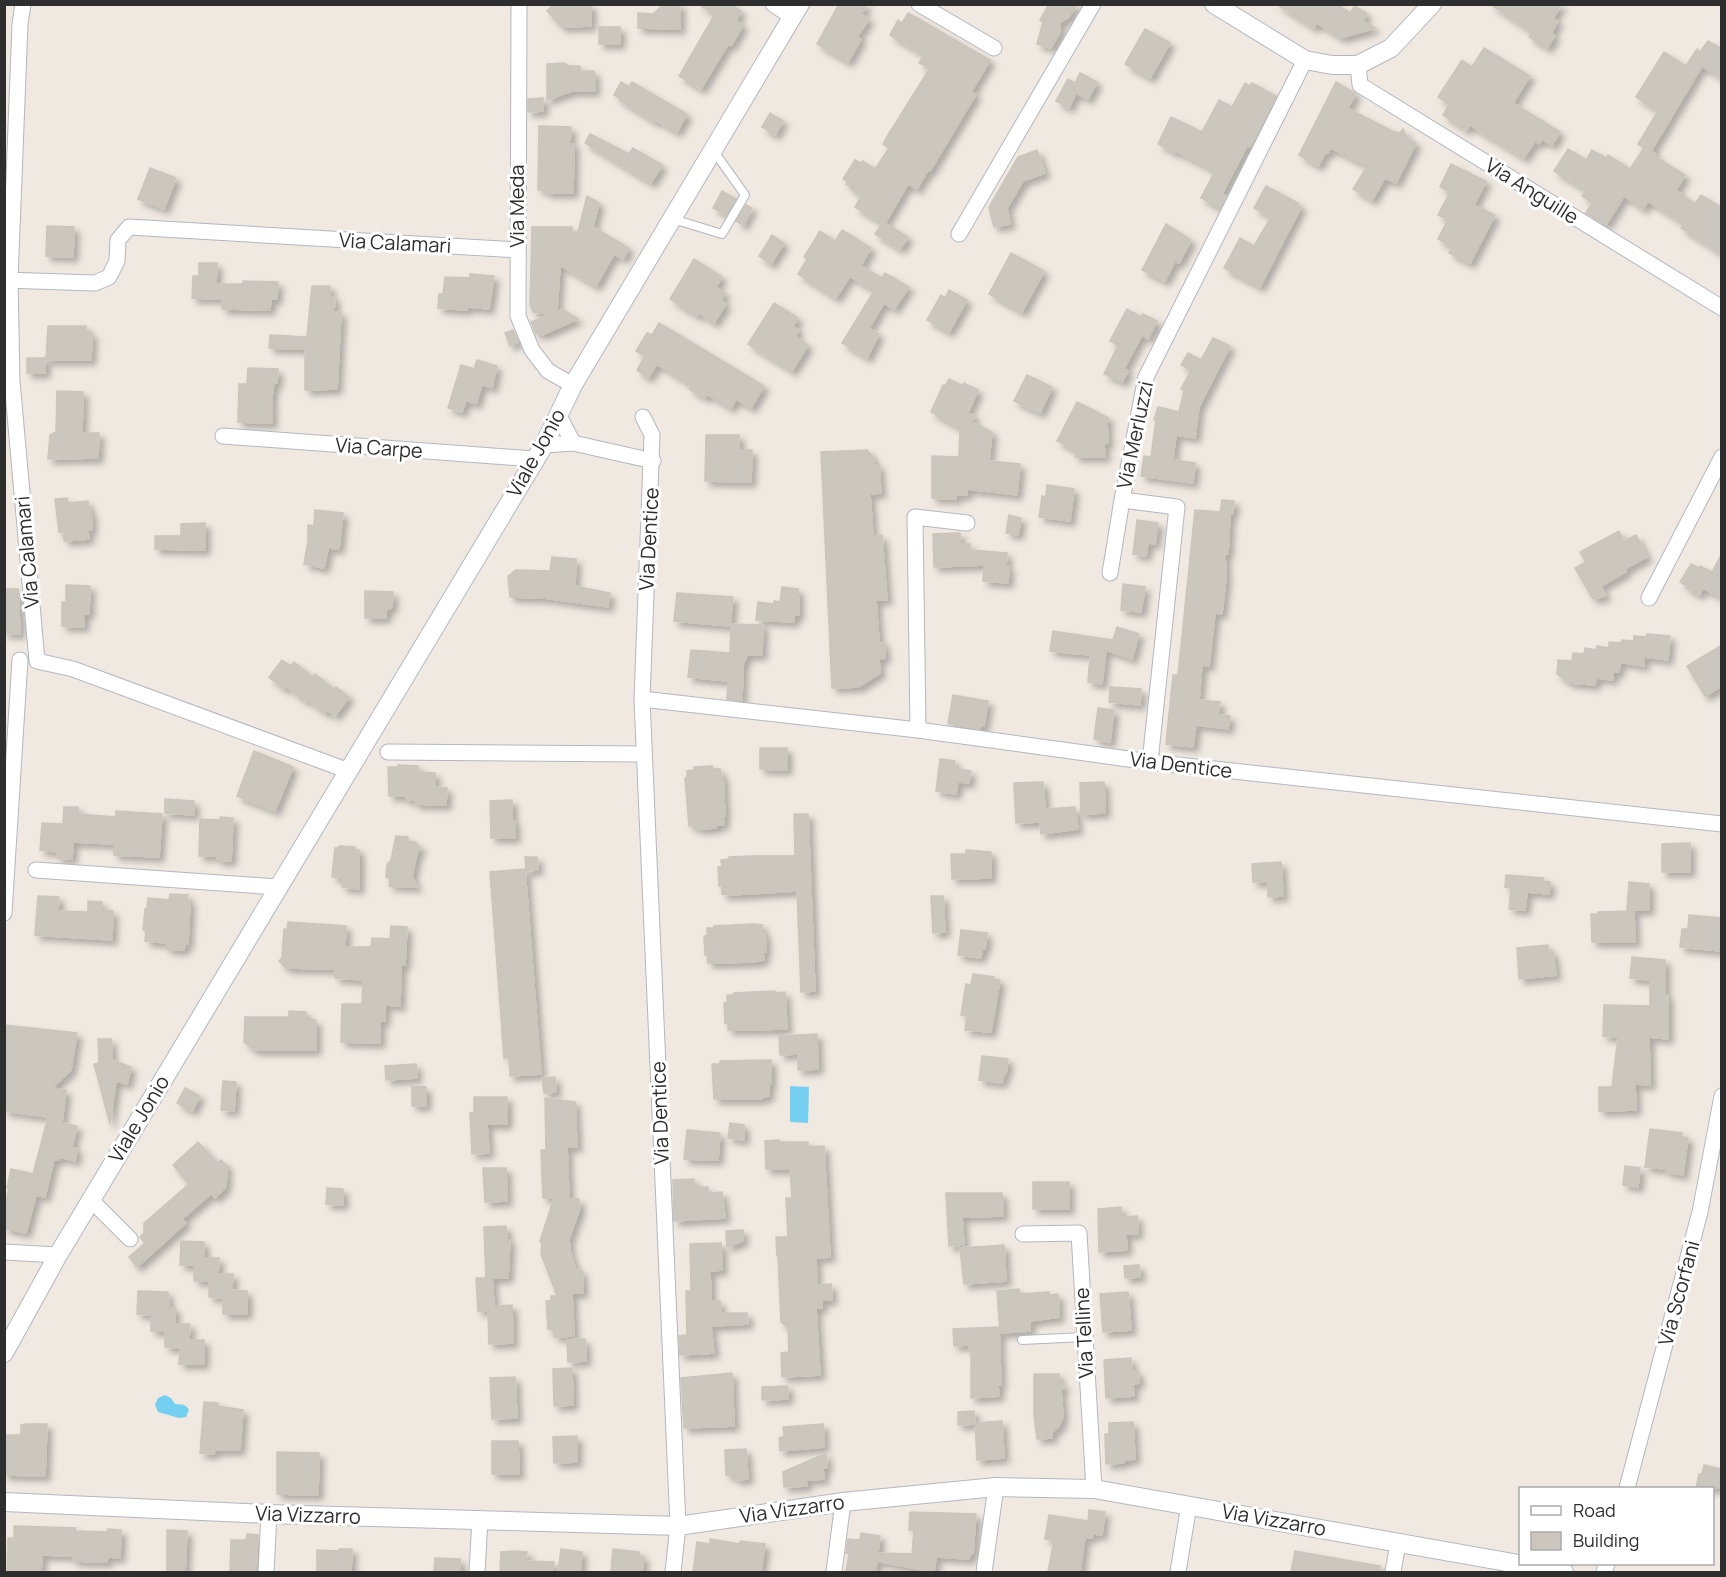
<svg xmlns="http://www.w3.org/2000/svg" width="1726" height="1577" font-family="Manrope,sans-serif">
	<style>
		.water { fill: #75cff0 }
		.building { fill: #cbc7bf; stroke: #cbc5ba; stroke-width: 1.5; filter: url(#shadow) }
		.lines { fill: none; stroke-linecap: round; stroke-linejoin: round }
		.service-casing { stroke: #b4b7c1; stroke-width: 10 }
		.minor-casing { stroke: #b4b7c1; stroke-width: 17 }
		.tertiary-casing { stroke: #b4b7c1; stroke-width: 20 }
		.service { stroke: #fff; stroke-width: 8 }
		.minor { stroke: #fff; stroke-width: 15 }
		.tertiary { stroke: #fff; stroke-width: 18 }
		.labels { text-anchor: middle; stroke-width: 6; stroke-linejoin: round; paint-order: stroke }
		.street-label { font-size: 20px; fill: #2e2e2e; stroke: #fff }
	</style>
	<defs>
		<filter id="shadow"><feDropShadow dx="5" dy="5" stdDeviation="3" flood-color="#0004"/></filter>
	</defs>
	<rect width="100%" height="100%" fill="#efe9e1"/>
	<path class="water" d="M790,1086L809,1087L808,1123L790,1122Z
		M165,1395L171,1398L175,1404C182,1405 185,1403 189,1410L186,1417L179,1418L158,1412L155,1405L158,1398Z"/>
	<path class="building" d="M554,4H591V26L562,27L547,11Z
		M664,4H680V29L638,28V13L653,14Z
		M698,4H730L741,11L736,21L743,25L731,46L728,44L701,89L679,76L715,14Z
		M839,4H867L861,14L869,19L857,37L861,39L848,62L817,44Z
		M1049,4H1077L1069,17L1060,23V32L1051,48L1037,44L1043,22L1040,20Z
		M1276,4H1336L1350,13L1355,6L1367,14L1362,21L1375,28L1341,38L1317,23L1314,28Z
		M1490,4H1561L1553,19L1558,21L1551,33L1555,36L1547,48L1529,37L1532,32Z
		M908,13L990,60L971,92L976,94L930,171L928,170L917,189L908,184L885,223L908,237L900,249L875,234L882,223L855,207L861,196L851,189L852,188L846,184L848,182L843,179L855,160L861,163L863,161L875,169L889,148L883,144L888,135L930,68L919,63L924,55L890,35L898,20L902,23Z
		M599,27H620V44H599Z
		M1145,29L1170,43L1150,78L1125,64Z
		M1708,41L1722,49V78L1702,66L1651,151L1656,154L1654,156L1685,175L1676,190L1695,204L1701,195L1722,208V254L1681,228L1684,223L1648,201L1643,209L1624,196L1606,225L1586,213L1592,203L1582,196L1586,190L1554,171L1568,149L1586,160L1592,150L1606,158L1608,155L1630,169L1644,148L1638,144L1658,111L1636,97L1664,52L1686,66L1697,49L1700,52Z
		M1484,48L1530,76L1513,103L1560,132L1552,145L1542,139L1539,144L1535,141L1524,158L1470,125L1466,130L1443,115L1449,104L1438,97L1462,60L1472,67Z
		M564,63L569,66H580V71H594L595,91H572L547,100V64Z
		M1080,73L1097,82L1088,99L1076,93L1069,108L1056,101L1068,79L1075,83Z
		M621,82L629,87L632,82L687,114L677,132L656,120L655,122L621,101L622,100L614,95Z
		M1336,82L1356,94L1348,108L1351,110L1392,131L1400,133L1403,129L1407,138L1416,143L1396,183L1385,178L1372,200L1353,189L1367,166L1331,148L1328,153L1326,152L1318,166L1299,155Z
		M1245,83L1250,86L1252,83L1276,96L1250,147L1247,146L1222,194L1226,196L1220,208L1201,198L1215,171L1176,151L1175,153L1158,144L1171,117L1202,132L1219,100L1232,107Z
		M543,98V111L528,112V99Z
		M770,113L783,121L775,135L762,127Z
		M539,126L571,127L570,144H574L573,193H547V190H538Z
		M590,134L629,154L633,148L662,165L651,183L585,143Z
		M1037,150L1045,173L1023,181L1007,208L1010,224L994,227L989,207L1018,157Z
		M1451,164L1486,181L1474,205L1495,215L1470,263L1449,253L1452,247L1438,239L1448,219L1438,215L1450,192L1440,187Z
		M150,168L176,178L164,209L138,199Z
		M1266,186L1298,203L1297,205L1301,207L1260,287L1224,268L1240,238L1254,246L1271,217L1254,208Z
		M722,191L736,199L726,215L713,208Z
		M587,196L599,203L593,227L629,248L623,259L614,254L596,286L560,265L557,311L562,309L578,319L542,335L541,332L536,334L531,322L551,314L533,312L530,304L532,227H572V232H578Z
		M746,205L752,208L743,225L736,221Z
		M1166,224L1191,240L1179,263L1175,261L1165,281L1142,270Z
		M47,226L74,227L73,257L46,256Z
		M842,230L871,248L861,266L882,278L885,273L909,287L894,309L884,303L869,328L879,334L867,358L842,343L874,291L850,276L836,298L798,274L807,259L804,257L820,231L835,241Z
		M772,235L784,243L771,264L759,256Z
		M1011,253L1044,271L1022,312L989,294Z
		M694,259L722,277L716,287L725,293L721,300L726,304L714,323L699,313L697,316L670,299Z
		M199,263H217L216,284H243V281L278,282L277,299H271L270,310L224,309H222V299L192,298L193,276H199Z
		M470,274L494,276L489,309L468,307L467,310L438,308L439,294H443L445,277L470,278Z
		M312,286H330V297H335L334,312H341L337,389L305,390V349L269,348L270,335L307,337Z
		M949,290L967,300L949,332L927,320L941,295L945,298Z
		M774,303L798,318L793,327L799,330L795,336L808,345L792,371L748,344Z
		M1127,309L1141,317L1143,314L1157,321L1148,339L1142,335L1124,369L1128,371L1122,382L1104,374L1118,345L1110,341Z
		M659,323L764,386L751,408L736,399L731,408L707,394L705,398L689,389L691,385L657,364L648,378L637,370L645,356L636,351L647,333L652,335Z
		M48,326H86V333H92L91,360H46Z
		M513,330L518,342L510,346L505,333Z
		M1213,338L1230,346L1199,407L1195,438L1176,435L1173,460L1195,463L1193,483L1141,476L1144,456L1151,457L1156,420H1154L1158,407L1179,412L1184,391L1181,389L1191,370L1181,365L1188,353L1201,360Z
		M27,358H45V373H27Z
		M477,360L497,366L492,388L482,384L476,404L466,400L462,412L448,408L461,365L474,369Z
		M248,368L278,369L277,383H274L272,397V423L238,422L239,384H247Z
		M1027,375L1052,387L1040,413L1014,401Z
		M949,379L963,386L964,383L978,390L968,413L975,416L972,422L992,432L989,461L1020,464L1017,495L967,489V495H956V499L932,498V456L959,457L960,428L931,412L943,385L945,386Z
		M57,391L83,392L82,433H99L98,458L48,459L50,435L56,432Z
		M1077,402L1109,418L1107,423L1108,443L1104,444L1105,457H1075V450L1057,441Z
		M706,435H739V450H752L751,482L705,481Z
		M867,450L873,457L874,465H879L881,493L870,494L873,536L882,535L887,600H876L879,642H884L885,658L879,659L880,673L858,687L832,688L821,452Z
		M1047,485L1074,489L1070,521L1039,517L1042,496L1046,497Z
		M67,498L68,503L88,501V510H91L92,530H88L89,539L64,541V532H59L55,499Z
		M1222,500L1234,501L1233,514H1230L1228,554L1225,553L1226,578L1222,614L1215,613L1209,666L1202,665L1199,700L1220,702L1218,715L1230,716L1228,729L1196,725L1193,747L1166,744L1173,675H1178L1195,510L1220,512Z
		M315,510L343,513L339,549L328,548L324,568L304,564L308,541V525L314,526Z
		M1009,515L1021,518L1018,535L1006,533Z
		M1137,520L1158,523L1155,544L1148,543L1146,556L1133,554Z
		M205,523V550L155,549V536H181V524Z
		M1619,531L1624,541L1636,535L1647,557L1625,569L1626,572L1601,586L1606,596L1593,599L1575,568L1586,562L1580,552Z
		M960,533V544H970V550L1007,553L1006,566H1009L1008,583L983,581L984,565L934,567L933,534Z
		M1722,553V598L1703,588L1699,595L1686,588L1687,586L1680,582L1691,564L1699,568L1700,566L1712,572Z
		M552,557L576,559L575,586L610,593L608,607L544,598L510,597L508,576L516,570L550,571Z
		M1123,584L1145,587L1141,612L1121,610Z
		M66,585L90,586L89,614H84V627L62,626V602H66Z
		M782,587L798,589L799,615H794V622L756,620L758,602L774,604V601L780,602Z
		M4,589H18L20,634L4,633Z
		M365,591L393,592L392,607L386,611V618H365Z
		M677,593L733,597L730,626L674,621Z
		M731,624L763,625L762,655H747L743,665L742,700L727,699L728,681L688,677L691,650L730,653Z
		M1117,627L1139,634L1132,659L1106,650L1102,684L1088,682L1090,655L1050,651L1053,631L1113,640Z
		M1647,634L1670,636L1668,660L1644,657V666L1620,662L1619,672H1613V680L1596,678L1595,685L1570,683L1557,674L1558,660L1572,661L1573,653L1584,654L1585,648L1597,650V646L1609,648V642L1621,643L1622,640L1634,641V636L1646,637Z
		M1722,645V686L1705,696L1687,666Z
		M282,660L291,666L294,662L313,677L315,674L334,689L336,687L349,697L335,716L327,710L325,713L306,699L305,701L286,686L284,689L269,677Z
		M1110,687L1141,689L1140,705L1109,702Z
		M953,695L988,701L984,726H981L980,729L948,724Z
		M1098,708L1114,710L1110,742L1094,739Z
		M760,748H787V770L760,769Z
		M254,751L293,767L275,811L237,796Z
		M940,759L955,761L954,768L971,771L969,783L958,782L956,794L936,791Z
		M398,765L418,766V772L435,773V787L447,788L446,805L415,804V800H406V796H389L388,767H398Z
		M712,766L713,769H720L721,777L723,776L725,817H723L724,825H716V828L697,829V826H689L685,778H687V771L694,770V767Z
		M1043,782L1045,809L1075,807L1078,829L1041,834L1040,822L1016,823L1014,783Z
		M1104,782L1105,813L1081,814L1080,783Z
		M165,799L194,801V815L165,813Z
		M512,800V821H515V838H491L490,801Z
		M64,807H78V814L116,817V811L162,814L159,857L114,855V844L73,842L72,859L57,858L58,852L40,850L42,823L63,824Z
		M794,814H808L815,991L801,992L797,891L730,895L722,894V886H719L718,867H722L721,860L729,859V857L752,856H795Z
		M220,817L233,818L231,861L217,860L218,856H199L200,819L220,820Z
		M396,836L408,837V842H415L421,849L417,853L412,877L417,887L389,886L390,879L386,877L387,864L391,860Z
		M1690,843V872H1662V844Z
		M339,846L355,847V850H359V889L342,887V878L332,877L335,848H339Z
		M966,850L991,852V878L952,879L951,854H966Z
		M525,857H537L538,870L526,871Z
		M1281,862L1283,896L1268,897V882H1253L1252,864Z
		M525,869L541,1074L510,1076L509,1057L504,1058L490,872Z
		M1506,875L1543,878V881L1550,882L1549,894L1527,892L1525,910L1509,909L1511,888L1505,887Z
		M1629,882L1649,884V910H1627Z
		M170,894L188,895L187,901H190L188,944H185L184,950L166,949L167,943L145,941L146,931L143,930L145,909H147L148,898L169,900Z
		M38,896L59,897L58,911L88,912V901L102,902V910L113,911L112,940L35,935Z
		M931,896H943L945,932L933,933Z
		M1634,911L1635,942H1592L1591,914H1598V912Z
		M1689,915L1722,918L1721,951L1680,947L1682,929H1688Z
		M288,922L346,926L345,947H371L372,938L390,939L391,926L407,927L405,965H401L400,1006L385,1005V1021H380V1043L341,1042L342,1004H362L363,980L335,978V969L286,968L279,961L282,958L284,929L287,930Z
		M754,924L762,925V933H765L766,952H763L764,960L756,961V962L708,963L707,955H705L704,936H707V928H714V926Z
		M961,930L987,933L985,949H982L981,958L958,955Z
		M1548,945V952H1553L1556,975L1519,979L1517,948Z
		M1632,957L1665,960V995H1668V1039L1649,1037L1650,1085L1635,1084L1636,1110L1599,1111V1087H1612L1618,1037L1603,1036L1604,1005L1650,1006V980L1630,978Z
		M973,974L994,977V979L1000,980L991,1032L965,1030L967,1015H961L966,984L971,985Z
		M775,991V993L785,992L787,1029L728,1030V1022L725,1023L724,1003H727V995H734V993Z
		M289,1011L306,1012V1020H316V1050H254L244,1042L245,1017H289Z
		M4,1025L77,1033L71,1070L52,1088L66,1090L62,1123L77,1126L72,1147L77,1149L75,1161L60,1157L59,1160L54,1159L45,1197L36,1195L26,1233L4,1228V1208L9,1188H7L11,1169L33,1174L48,1117L4,1111Z
		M817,1034L818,1069L798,1070V1054L780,1055L779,1036Z
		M98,1039H111L112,1060L131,1067L127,1084L116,1081L110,1124L94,1064L99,1063Z
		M982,1056L1008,1059L1006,1074H1004L1002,1083L979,1080Z
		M771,1060V1084H769V1096L762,1097V1099H714L712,1064H720V1061Z
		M416,1064L417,1078L386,1080L385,1066Z
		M555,1077L556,1092L544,1093L542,1078Z
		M223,1081L236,1082L234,1111L221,1110Z
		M412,1086L426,1087V1106H412Z
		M185,1088L200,1096L192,1111L177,1103Z
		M474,1097H507V1124H487L489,1153L472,1154L470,1113H474Z
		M545,1098L575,1102L577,1147H567L569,1199H579L580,1208L569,1239L570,1251L576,1271L582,1270L583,1293H572L574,1336L554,1337V1329H548L546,1301H551V1296H557L541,1254L542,1244L540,1241L554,1198H543L541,1150H546Z
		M730,1123L744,1125V1140L728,1138Z
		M1650,1129L1682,1133L1681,1136L1688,1138L1683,1175L1666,1172V1169L1645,1167Z
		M687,1130L720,1133L718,1160L684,1159Z
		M779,1140V1142H808V1147L824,1146L830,1257L816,1258L817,1285L831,1284L832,1300H822V1308H816L820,1375L782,1377L781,1353L789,1352L788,1328L781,1322L778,1255H777L776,1237H788L786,1198H792L790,1169H766L765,1141Z
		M198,1142L217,1163L221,1160L227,1166L226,1187L215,1198L211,1194L182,1219L186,1223L137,1267L129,1257L145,1243L140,1237L144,1233V1223L189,1184L173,1165Z
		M1625,1166L1640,1168L1638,1187L1623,1185Z
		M483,1168H506L507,1201L485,1202Z
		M694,1179V1187H708V1193L722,1192L725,1218L674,1221L673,1180Z
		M1033,1182H1069V1209H1033Z
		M327,1188L343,1189V1205L326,1204Z
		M946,1193H1002L1003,1216L962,1217L964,1245L949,1246Z
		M1121,1207L1122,1217L1137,1216L1138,1234H1126L1127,1250L1099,1252L1098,1209Z
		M506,1226L507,1240H510L508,1278H492L494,1306L512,1305L513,1343L489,1344L488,1311H478L476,1278H486L484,1227Z
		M743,1230V1241L727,1247L726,1231Z
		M181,1241L204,1242V1258H219L218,1274H233L232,1290L247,1291V1314H223V1298L209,1297V1281H194V1265H180Z
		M721,1243L722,1270L710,1271L711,1301H720L721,1313H747L748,1324L711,1326L714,1353L680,1355L679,1336L687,1335L686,1291H691L690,1244Z
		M1004,1245L1006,1281L964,1284L960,1248Z
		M1139,1265L1140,1277L1125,1278L1124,1266Z
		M1019,1289L1020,1294L1049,1292V1295L1058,1294L1059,1317L1030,1321V1331L1000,1333L997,1291Z
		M138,1291L168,1292L169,1308H175V1324H190L189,1340H204V1364H179L180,1348L165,1347V1331H151V1315L137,1314Z
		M1128,1292L1131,1330L1103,1332L1100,1294Z
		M999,1327L1001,1385H998L999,1396L971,1398V1349H969V1345L954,1346L953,1329Z
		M585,1339L586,1361L568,1362L567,1340Z
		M1131,1358L1132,1371H1138L1139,1383L1133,1384L1134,1396L1106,1398L1104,1360Z
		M572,1368L573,1405L554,1406L553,1369Z
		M732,1373L734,1426L684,1428L681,1378Z
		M1034,1374H1059V1382L1065,1387L1061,1390L1063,1416L1060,1425L1052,1433V1438L1037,1439L1034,1415Z
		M515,1377L517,1418L492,1419L490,1378Z
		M788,1386V1399L762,1400V1387Z
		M204,1402L218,1403V1406L243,1410L240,1450H215L214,1454L200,1453Z
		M974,1411L975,1424L958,1425V1412Z
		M1002,1421L1004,1458L977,1460L975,1423Z
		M1133,1422L1135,1459L1125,1460L1123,1463L1106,1464L1105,1434H1109V1423Z
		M26,1424H47L45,1476L4,1475L5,1435H21V1425Z
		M823,1424L824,1447L780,1451L779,1438L784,1436L783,1427Z
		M577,1436V1462L554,1463L553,1437Z
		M492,1441H518L519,1474H492Z
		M746,1449L748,1479L735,1480V1475H726L725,1450Z
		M277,1452L319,1453L318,1495L277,1494Z
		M826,1453L827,1468H823L824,1479L806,1480L807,1486L784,1487L783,1472Z
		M1704,1465L1722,1469V1488H1696L1699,1474H1702Z
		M1089,1510L1105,1512L1102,1535L1093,1534L1092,1538L1085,1537L1080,1572H1048L1054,1540L1045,1539L1049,1515L1088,1521Z
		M910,1512L976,1514L973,1554H970L969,1559L936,1557L934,1572L877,1561L875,1572H846L849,1554L846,1553L848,1539L860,1540L861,1533L880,1536L878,1553L912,1554L914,1530H909Z
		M14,1526L76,1528L75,1531L107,1532L108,1529L121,1530L120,1558L108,1557L107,1562L73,1561V1556L42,1555L41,1572H7L8,1538H14Z
		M167,1530L187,1531L185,1572H167Z
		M247,1534L258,1535L256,1572H230L231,1540H246Z
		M710,1539L740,1544V1541L765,1544L761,1572H693L697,1542L710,1544Z
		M339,1549H352L351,1572H317V1550L339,1551Z
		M561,1549L582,1552L580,1572H558Z
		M613,1549L639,1552V1557H644L642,1572H611Z
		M514,1551L527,1552L526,1561L554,1562L553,1572H500L501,1552Z
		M1295,1551L1380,1566L1379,1572H1291Z
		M435,1558L460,1559V1572H434Z"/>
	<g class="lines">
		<defs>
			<path id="service" d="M673,219L722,234L745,195L713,150
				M1022,1340L1084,1337"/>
			<path id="minor" d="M23,4L20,24L10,280L12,381L37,661L73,669L349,771
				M519,4L518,316L532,350L548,371L573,385
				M773,4L792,17
				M919,4L994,48
				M1358,65L1360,85L1722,308
				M959,234L1093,4
				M4,280L95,283L109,277L117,261L118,240L129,227L517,250
				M558,414L573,443
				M643,417L652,435L642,699L678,1526L673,1572
				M223,436L534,459
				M544,445L573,443L653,461
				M1110,573L1122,500
				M1649,598L1722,457
				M642,699L918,730L1150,762L1722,824
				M918,730L915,517L967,523
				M388,752L644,754
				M1150,762L1177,507L1122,500L1146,377L1305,60
				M36,870L277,887
				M4,913L20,660
				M91,1200L130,1239
				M1023,1234L1079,1233L1094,1489
				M4,1252L58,1255
				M1627,1488L1700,1212L1722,1096
				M266,1572L269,1514
				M477,1572L480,1519
				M834,1572L843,1502
				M984,1572L996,1487
				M1178,1572L1189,1505
				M1393,1572L1398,1543
				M1604,1572L1607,1564"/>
			<path id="tertiary" d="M1214,4L1305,60L1332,65H1358L1391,48L1432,4
				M4,1353L58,1255L544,445L573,385L800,4
				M4,1502L269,1514L678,1526L843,1502L996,1487L1094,1489L1564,1572"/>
		</defs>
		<use href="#service" class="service-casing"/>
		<use href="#minor" class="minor-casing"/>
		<use href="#tertiary" class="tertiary-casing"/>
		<use href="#service" class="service"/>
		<use href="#minor" class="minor"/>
		<use href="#tertiary" class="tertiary"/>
	</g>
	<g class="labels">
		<g class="street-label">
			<text transform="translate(1532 191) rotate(32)" y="7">Via Anguille</text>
			<text transform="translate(517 206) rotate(-90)" y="7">Via Meda</text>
			<text transform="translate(395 243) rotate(3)" y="7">Via Calamari</text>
			<text transform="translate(1135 435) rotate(-78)" y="7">Via Merluzzi</text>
			<text transform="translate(379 448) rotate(4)" y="7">Via Carpe</text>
			<text transform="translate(536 453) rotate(-61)" y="7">Viale Jonio</text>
			<text transform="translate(649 539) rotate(-87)" y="7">Via Dentice</text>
			<text transform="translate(27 552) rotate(-95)" y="7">Via Calamari</text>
			<text transform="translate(1181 765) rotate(7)" y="7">Via Dentice</text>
			<text transform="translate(660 1113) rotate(-92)" y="7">Via Dentice</text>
			<text transform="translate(139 1119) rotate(-59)" y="7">Viale Jonio</text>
			<text transform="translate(1679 1293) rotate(-75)" y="7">Via Scorfani</text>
			<text transform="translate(1084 1333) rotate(-93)" y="7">Via Telline</text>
			<text transform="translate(792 1509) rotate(-8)" y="7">Via Vizzarro</text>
			<text transform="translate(308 1515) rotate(2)" y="7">Via Vizzarro</text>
			<text transform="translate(1274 1520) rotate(10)" y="7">Via Vizzarro</text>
		</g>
	</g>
	<rect width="1726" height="1577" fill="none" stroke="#2e2e2e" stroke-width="12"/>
	<rect x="1519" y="1487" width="195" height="78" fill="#ffffff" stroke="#ababab" stroke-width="1.5"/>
	<rect x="1531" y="1506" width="30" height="9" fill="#ffffff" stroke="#ababab" stroke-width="1.5"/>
	<text x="1573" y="1517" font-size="18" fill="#2e2e2e">Road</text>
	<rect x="1531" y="1532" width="30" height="18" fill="#cbc7bf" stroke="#ababab" stroke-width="1.5"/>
	<text x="1573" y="1547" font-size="18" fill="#2e2e2e">Building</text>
</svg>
